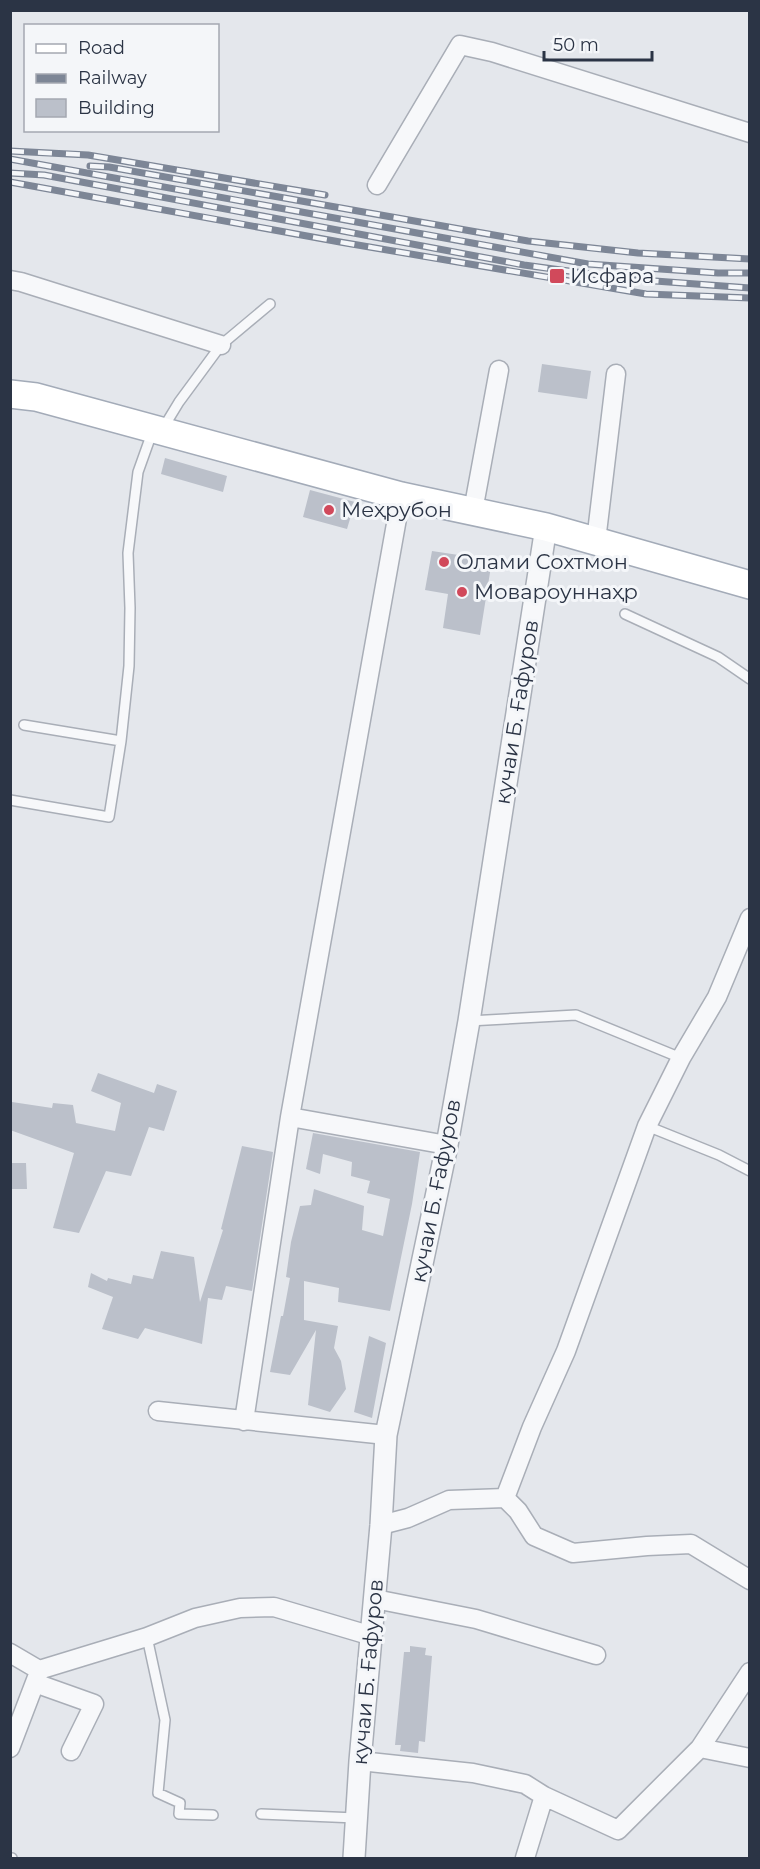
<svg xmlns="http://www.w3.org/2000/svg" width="760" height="1869" font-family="Montserrat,sans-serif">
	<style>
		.building { fill: #bbc0ca }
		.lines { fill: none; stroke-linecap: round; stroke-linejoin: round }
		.service-casing { stroke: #a9aeb7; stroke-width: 12 }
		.minor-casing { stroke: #a9aeb7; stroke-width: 21 }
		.tertiary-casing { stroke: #a9aeb7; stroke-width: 24 }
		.primary-casing { stroke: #a3abb8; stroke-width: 30 }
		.service { stroke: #f7f8fa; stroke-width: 9 }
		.minor { stroke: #f7f8fa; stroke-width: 18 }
		.tertiary { stroke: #f7f8fa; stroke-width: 21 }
		.primary { stroke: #fff; stroke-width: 27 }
		.rail-casing { stroke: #7d8696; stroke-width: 7 }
		.rail { stroke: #f4f6f9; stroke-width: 4.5; stroke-dasharray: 14; stroke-linecap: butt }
		.poi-dot { fill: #d1495b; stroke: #f4f6f9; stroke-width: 2 }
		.labels { text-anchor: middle; stroke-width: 6; stroke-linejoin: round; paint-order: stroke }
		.poi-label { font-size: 21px; fill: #2b3445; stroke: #f4f6f9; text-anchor: start }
		.street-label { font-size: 21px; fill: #2b3445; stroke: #f4f6f9 }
	</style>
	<rect width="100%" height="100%" fill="#e4e7ec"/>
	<path class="building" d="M542,364L591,371L587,399L538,392Z
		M165,458L227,476L223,492L161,474Z
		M310,490L355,502L347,529L303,517Z
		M432,551L492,560L480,635L443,628L448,594L425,590Z
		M98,1073L154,1093L157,1084L177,1091L164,1131L149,1127L131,1176L106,1171L79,1233L53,1228L74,1153L10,1130V1112L12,1102L52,1108L53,1103L73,1105L76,1123L115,1131L121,1103L91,1091Z
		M313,1133L420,1152L412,1204L390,1311L338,1302L339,1288L304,1281V1320L338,1326L334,1348L341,1361L346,1389L330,1412L308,1405L316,1330L290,1375L270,1372L281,1316H283L290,1278L286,1277L291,1242L300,1206L311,1205L314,1189L364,1206L362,1230L383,1236L390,1199L367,1193L370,1181L351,1176L352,1162L323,1154L320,1174L306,1169Z
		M242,1146L273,1152L252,1291L226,1286L222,1300L208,1298L202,1344L145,1328L138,1339L102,1329L113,1297L88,1287L91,1273L107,1281L108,1278L131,1284L133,1275L153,1279L161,1251L194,1257L200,1302L223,1230L221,1229Z
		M10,1163H26L27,1189H10Z
		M369,1336L386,1343L372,1418L354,1412Z
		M410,1646L426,1648L425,1655L432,1656L425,1742L419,1741L418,1753L400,1751L401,1745H395L404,1652H410Z"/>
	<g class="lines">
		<defs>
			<path id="service" d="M162,430L179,402L221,345L270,304
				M625,614L718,657L750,679
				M24,725L121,741
				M10,800L109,817L121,741L129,666L130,608L128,553L138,472L153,430
				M469,1021L576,1015L681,1058
				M647,1126L719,1155L750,1171
				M147,1637L165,1720L158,1793L180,1803L179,1814L213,1815
				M261,1814L356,1818
				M10,1858H12"/>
			<path id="minor" d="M377,185L460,45L492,52L750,133
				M10,280L21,282L221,345
				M473,511L499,370
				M596,541L616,374
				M290,1117L447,1145
				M158,1411L386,1435
				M244,1421L290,1117L401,496
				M505,1498L532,1427L566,1351L647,1126L681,1058L717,997L750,918
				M381,1525L408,1518L449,1500L505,1498L518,1511L534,1536L573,1553L647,1546L691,1544L750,1580
				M375,1599L476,1619L596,1655
				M10,1653L39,1670
				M39,1670L147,1637L195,1618L240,1608L274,1607L372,1636
				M35,1683L94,1704L71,1751
				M10,1748L39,1672
				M700,1748L750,1758
				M360,1761L473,1773L525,1784L544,1796L618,1830L700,1748L750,1672
				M525,1858L544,1796"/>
			<path id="tertiary" d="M354,1858L360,1761L381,1525L386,1435L447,1145L469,1021L546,527"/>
			<path id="primary" d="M10,394L36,397L401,496L546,527L750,585"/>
		</defs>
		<use href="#service" class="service-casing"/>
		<use href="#minor" class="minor-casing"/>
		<use href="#tertiary" class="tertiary-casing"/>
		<use href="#primary" class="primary-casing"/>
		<use href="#service" class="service"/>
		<use href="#minor" class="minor"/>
		<use href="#tertiary" class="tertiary"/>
		<use href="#primary" class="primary"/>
		<defs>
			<path id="rail" d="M10,151L88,155L325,195
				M10,159L588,264L718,273H750
				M90,166L109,167L528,241L638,253L750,259
				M10,173L44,175L524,265L628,279L750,288
				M10,182L340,242L646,294L750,298"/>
		</defs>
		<use href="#rail" class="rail-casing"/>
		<use href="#rail" class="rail"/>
	</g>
	<g class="poi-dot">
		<rect x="549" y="268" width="16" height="16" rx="3"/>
		<circle cx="329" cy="510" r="6"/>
		<circle cx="444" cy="562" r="6"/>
		<circle cx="462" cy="592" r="6"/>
	</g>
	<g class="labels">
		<g class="poi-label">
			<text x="570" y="283">Исфара</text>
			<text x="341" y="517">Меҳрубон</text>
			<text x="456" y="569">Олами Сохтмон</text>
			<text x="474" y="599">Мовароуннаҳр</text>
		</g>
		<g class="street-label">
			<text transform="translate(517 712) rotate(-81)" y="7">кучаи Б. Ғафуров</text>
			<text transform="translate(436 1191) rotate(-79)" y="7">кучаи Б. Ғафуров</text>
			<text transform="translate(368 1672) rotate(-85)" y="7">кучаи Б. Ғафуров</text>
		</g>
	</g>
	<rect width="760" height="1869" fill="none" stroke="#2b3445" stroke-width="24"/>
	<rect x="24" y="24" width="195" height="108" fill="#f4f6f9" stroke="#a4a8b1" stroke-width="1.5"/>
	<rect x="36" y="44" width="30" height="9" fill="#ffffff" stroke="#a4a8b1" stroke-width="1.5"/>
	<text x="78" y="54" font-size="18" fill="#2b3445">Road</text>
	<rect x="36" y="74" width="30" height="9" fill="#7d8696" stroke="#a4a8b1" stroke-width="1.5"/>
	<text x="78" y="84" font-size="18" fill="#2b3445">Railway</text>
	<rect x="36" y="99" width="30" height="18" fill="#bbc0ca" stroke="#a4a8b1" stroke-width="1.5"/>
	<text x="78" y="114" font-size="18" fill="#2b3445">Building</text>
	<path d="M544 51v9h108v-9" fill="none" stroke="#2b3445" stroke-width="3"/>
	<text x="553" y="51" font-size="18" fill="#2b3445" stroke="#f4f6f9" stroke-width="4.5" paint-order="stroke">50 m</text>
</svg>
